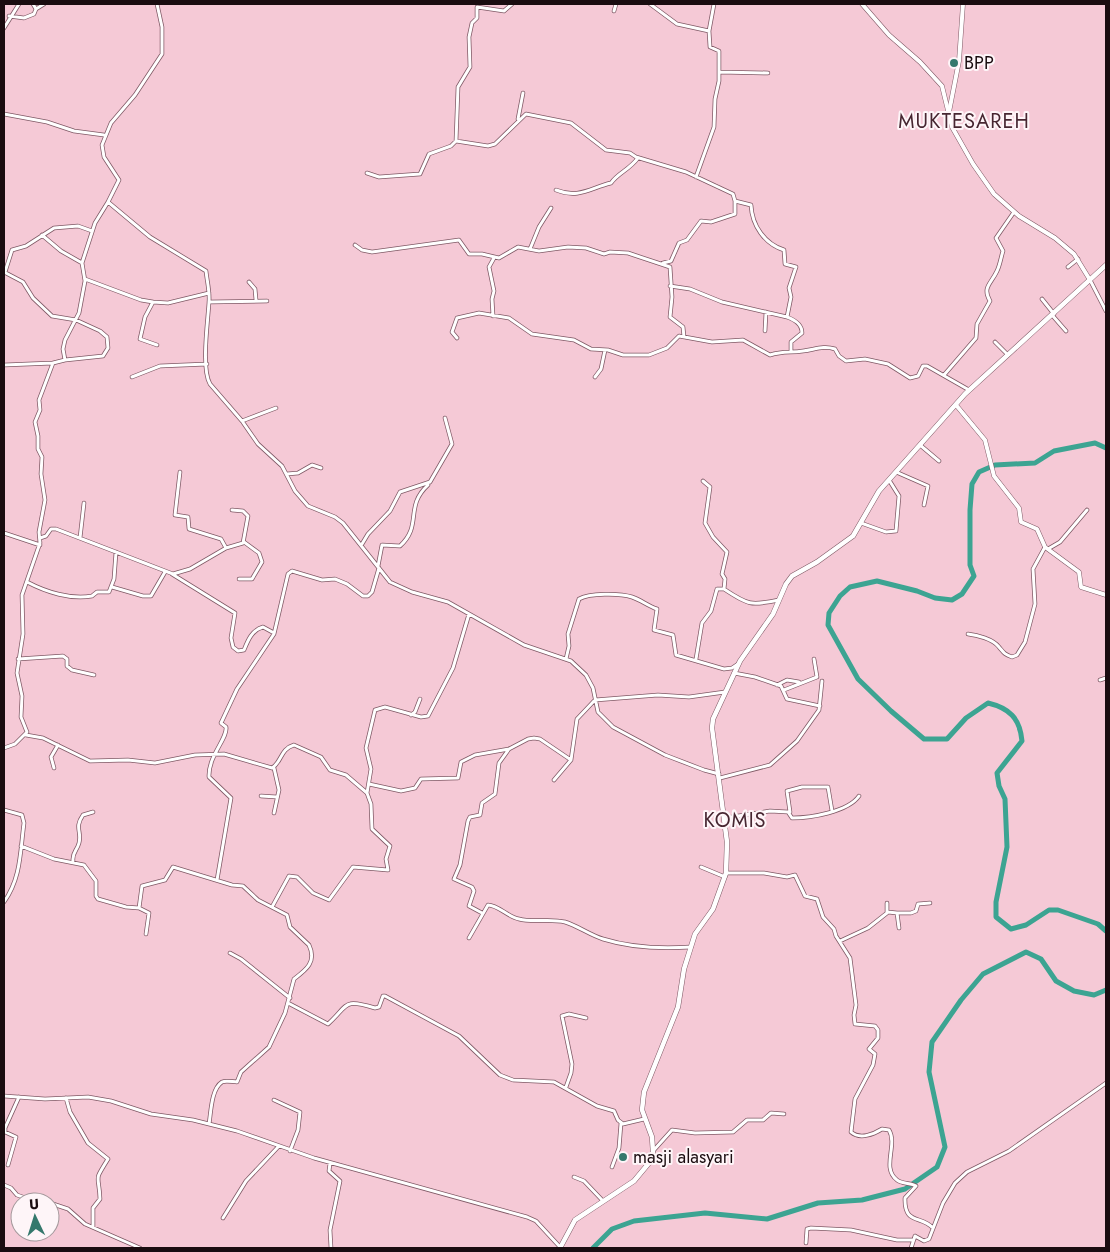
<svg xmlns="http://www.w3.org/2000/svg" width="1110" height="1252" font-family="Jost,sans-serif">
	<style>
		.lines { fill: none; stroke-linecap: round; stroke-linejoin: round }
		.river { stroke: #3ca492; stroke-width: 5 }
		.minor-casing { stroke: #7f5965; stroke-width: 4.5 }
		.tertiary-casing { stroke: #7f5965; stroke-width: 5 }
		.secondary-casing { stroke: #7f5965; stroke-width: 5 }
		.primary-casing { stroke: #7f5965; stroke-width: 5.5 }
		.minor { stroke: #fff; stroke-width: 3 }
		.tertiary { stroke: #fff; stroke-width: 4 }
		.secondary { stroke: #fff; stroke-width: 4 }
		.primary { stroke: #fff; stroke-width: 4.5 }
		.poi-dot { fill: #34786c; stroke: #fef5f8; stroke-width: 2 }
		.labels { text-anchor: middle; stroke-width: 4; stroke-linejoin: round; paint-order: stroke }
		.poi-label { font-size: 18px; fill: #1a0c10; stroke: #fef5f8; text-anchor: start }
		.quarter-label { font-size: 20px; letter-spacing: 1px; fill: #472631; stroke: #fef5f8 }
	</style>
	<rect width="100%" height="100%" fill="#f5c9d6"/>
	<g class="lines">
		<path class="river" d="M1106,448L1095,443L1054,451L1035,463L995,465L979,472L972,484L970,510V565L974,576L962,594L952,600L935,598L917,591L877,581L850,587L840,596L829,613L828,625L858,679L891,711L924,739H947L966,718L988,703C1009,708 1020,718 1022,741L997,773L999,786L1005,799L1007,847L996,902V917L1011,929L1026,925L1049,910H1058L1098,924L1106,931
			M593,1248L612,1229L634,1221L705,1213L767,1219L818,1203L862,1200L905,1189L937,1167L945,1147L929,1072L932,1042L961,1000L983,974L1026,952L1041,959L1056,981L1074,991L1094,995L1106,990"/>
		<defs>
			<path id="minor" d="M157,4L162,27V54L135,95L111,123L102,145L104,157L119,180L108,202L150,237L206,271C207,281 210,292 209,302C208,321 201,368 210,384L242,421L258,444L282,466L295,491L308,506L335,517L343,523L390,582L412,592L448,602L524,645L571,661L586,675L593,688L598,712L613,727L665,755L704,770L719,774
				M650,4L677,24L709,31L710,47L719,51V81L715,99L714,127L696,177
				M36,9L44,4
				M614,11L616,4
				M9,16L24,18L34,14L36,9L33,4
				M4,28L19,4
				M709,31L714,4
				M720,72L768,73
				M4,114L47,122L74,131L104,135
				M518,119L523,93
				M456,141L458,87L470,67L469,37L472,23L477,18V7L504,11L512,4
				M367,173L379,177L420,174L429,154L451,146L456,141L488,146L495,144L526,114L571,123L606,150L630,153L636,157L686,172L733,194L735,201L751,205C752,226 765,244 784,250L785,264L796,267L789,288L791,297L787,317
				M556,190C579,199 590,188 611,183C618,173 629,170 638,158
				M42,235L61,251L82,263
				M355,245L362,250L372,252L459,240L469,254H482L499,258L518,247L539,251L568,247L586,248L604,254L610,252L628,253L670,267L672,297L670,317L683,327L684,337
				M530,249L539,227L551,208
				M663,263L671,261L679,243L687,240L701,221L711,222L735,214V201
				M1068,267L1078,259
				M4,272L23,282L33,298L52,316L76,320L100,331L107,337L108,348L103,356L65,360
				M5,272L12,250L26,246L54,228L78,226L92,231
				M85,279L141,300L153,302
				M1090,280L1106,311
				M249,282L255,289L256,300
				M670,286L690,289L722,302L787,317C795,320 802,324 802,333L791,342V351
				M1042,299L1054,314
				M209,302L267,301
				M1052,315L1066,331
				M493,316L492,299L494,291L489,267L494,258
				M765,331L766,312
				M457,338L452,332L457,318L479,313L509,318L532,334L574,340L591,349L608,350L623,355H649L667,348L679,336L712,342L743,340L770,355C784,351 790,353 803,351C814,350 823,345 835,349L839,356L846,361L865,359L888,364L910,378L918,376L923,366H927L969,390
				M995,342L1008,355
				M157,345L140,339L145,317L153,302L168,303L209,293
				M4,365L53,363
				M944,375L976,338L977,324L990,301C982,287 991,284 997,271C1000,265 1001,257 1003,251L996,238L1014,212
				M132,377L160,366L207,364
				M595,377L601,369L605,350
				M242,421L276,408
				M920,445L939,461
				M180,472L175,515L188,517L189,529L221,539L226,548
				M896,472L928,486L924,505
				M287,474L298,473L312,465L321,468
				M703,481L710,487L705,523L713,537L727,552L722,574L725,579L724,589C748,605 751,606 779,600
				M861,523L886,532L896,531L899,496L889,480
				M4,533L40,545
				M40,538L46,536L51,529H56L173,574L190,569L226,548L243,543L248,516L243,511L232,510
				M80,538L84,503
				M362,544L368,534L390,511L400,492L430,482L452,444L445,418
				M1048,549L1060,542L1087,510
				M378,566L382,545L400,546C423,525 404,507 428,485
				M172,574L235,613L231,638L233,647L238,651L244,650C248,640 252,630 263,627L274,633
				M239,579H252L262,562L259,553L244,542
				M27,582C46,592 71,600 92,596L97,592H109L114,579L116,552
				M112,587L143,596H151L165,572
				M968,634C977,635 993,639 999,647C1004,653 1004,654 1012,657L1017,655L1025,642L1035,604L1033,569L1045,547
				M18,659L63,656L67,659V666L72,670L94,675
				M566,659L569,646L568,634L579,599C589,593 620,593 632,597C641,600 648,606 657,609L654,630L673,635L676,655L724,669L732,668L738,664
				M696,659L702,623L711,611L717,589H724
				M734,673L755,677L781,686L787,699L820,706
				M1100,680L1106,678
				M777,685L787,680L799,682
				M784,690L817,677L814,659
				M595,700L658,695L689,697L725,692
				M411,715L415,712L420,699
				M26,735L43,738L90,761L128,760L155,763L195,755L224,754L272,768C282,762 280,749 294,745L321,757L330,770L346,775L367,793
				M4,748L15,744L27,732L21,717L22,696L17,673L23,634L22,595L40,543L39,532L45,500L41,474L42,457L38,449V436L35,422L40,410L39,400L53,363L65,360L63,349L65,340L79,313L85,281L82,263L95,223L108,202
				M54,768L51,757L58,745
				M720,778L770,765L797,741L819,710L822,681
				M554,780L571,760L577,719L594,701
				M369,784L401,791L415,788L421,779L458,778L461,762L475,755L509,749L528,739L534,738L540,739L571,760
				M261,796L277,797
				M4,810L22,815L24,823C20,853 21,878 4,902
				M790,812L787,791L802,787H828L832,811
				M274,813L279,790L274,768
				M725,818L770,811L788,812L792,818C810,818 848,812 859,796
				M21,846L54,859L84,865L96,881V896L98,899L126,907L139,908L142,886L165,880L173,867L232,885L243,886L258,900L287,915L290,927L309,945C317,962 306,970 294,979L285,1013L269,1047L241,1072L237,1082C233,1082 226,1080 222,1082C211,1089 211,1113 209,1124
				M73,861C72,852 77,851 79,843C82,831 74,828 83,815L93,812
				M701,867L725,877
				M726,873H764L787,877L795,875L805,896L817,899L823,917L834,929L836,936L850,958L856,1005L854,1015L855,1024L875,1026L878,1030V1038L869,1049L875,1054L873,1065L855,1099L851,1132C860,1140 874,1134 882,1129L889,1130C898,1145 881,1168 897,1180C902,1184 911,1183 916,1186L905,1198C904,1225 921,1215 933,1228
				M217,880L231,798L209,777C208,756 228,738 226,727L221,723L237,689L274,634L288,574L292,571L322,580L335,579L347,584L363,596H368L372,592L379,568
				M272,907L289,876L297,877L313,893L329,900L353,867L388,870L386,859L390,846L372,829L371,804L367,793L371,769L366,748L375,710L385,707L421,717L428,716L453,668L469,614
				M139,908L149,913L146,934
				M888,912L897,913L899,928
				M482,913L469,906L474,891L472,887L454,879L460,865L468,821L470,817L480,815L482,803L495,794L499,763L509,749
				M897,913H911L916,911L918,904L930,903
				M469,938L488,905C498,905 508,917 519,919C534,923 549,918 565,922C578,926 590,935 603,939C632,948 662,949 691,947
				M840,941L868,928L887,913V903
				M230,953L241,959L290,998
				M288,1003L328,1024C349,1005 342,998 375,1008L379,1007L383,996H385L459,1036L500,1075L513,1080L554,1082L597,1106L614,1111L618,1120L623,1124L644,1119
				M566,1087L571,1073L572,1064L562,1016L569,1014L586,1018
				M4,1096L45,1099L88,1097L111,1101L151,1114L193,1120L237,1131L314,1158L527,1217L536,1221L560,1247
				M66,1098L70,1112L88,1143L108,1159C93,1183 99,1173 100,1199L93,1208V1227
				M274,1100L300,1112L298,1130L290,1151
				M653,1151L672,1130L695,1133L733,1132L747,1120H763L771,1113L784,1114
				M330,1163L329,1171L340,1181L330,1230L331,1248
				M8,1165L16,1137L5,1132V1128L19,1097
				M612,1167L619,1148L621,1123
				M574,1177L584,1181L603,1201
				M4,1185L11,1188L17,1195L37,1202
				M50,1203L68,1209L85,1224L140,1248
				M223,1218L246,1181L279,1146
				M806,1243L807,1229L811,1228L851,1230L897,1240H912
				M911,1248L915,1236L924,1241L929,1239L943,1203L955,1183L967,1172L1009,1151L1106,1083"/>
			<path id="tertiary" d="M949,112L959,61L963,4
				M956,405L985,440L994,476L1019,508L1021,522L1037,529L1045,547L1079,572L1081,587L1106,595"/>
			<path id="secondary" d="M862,4L889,35L920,62L942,86L952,127L973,164L994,194L1019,216L1055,238L1074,254L1090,280"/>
			<path id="primary" d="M560,1248L575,1220L634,1181L649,1163L653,1152L652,1137L642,1110L644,1092L678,1007L684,969L695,934L713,909L726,873L727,842L712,728L713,719L740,661L773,614L786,584L792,576L817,562L853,536L879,491L965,394L1106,265"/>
		</defs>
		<use href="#minor" class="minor-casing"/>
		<use href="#tertiary" class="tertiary-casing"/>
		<use href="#secondary" class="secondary-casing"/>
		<use href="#primary" class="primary-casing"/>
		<use href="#minor" class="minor"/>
		<use href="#tertiary" class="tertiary"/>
		<use href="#secondary" class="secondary"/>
		<use href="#primary" class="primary"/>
	</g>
	<g class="poi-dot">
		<circle cx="954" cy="63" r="5"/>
		<circle cx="623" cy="1157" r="5"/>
	</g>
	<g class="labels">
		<g class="poi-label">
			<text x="964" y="69">BPP</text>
			<text x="633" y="1163">masji alasyari</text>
		</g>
		<g class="quarter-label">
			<text x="964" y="128">MUKTESAREH</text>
			<text x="735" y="827">KOMIS</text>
		</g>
	</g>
	<rect width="1110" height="1252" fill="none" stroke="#1a0c10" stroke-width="10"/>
	<g transform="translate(35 1217) rotate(356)"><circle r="24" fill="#fef5f8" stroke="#a3989b"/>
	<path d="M0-4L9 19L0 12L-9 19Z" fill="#34786c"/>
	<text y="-8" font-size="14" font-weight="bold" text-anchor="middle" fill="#1a0c10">U</text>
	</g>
</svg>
